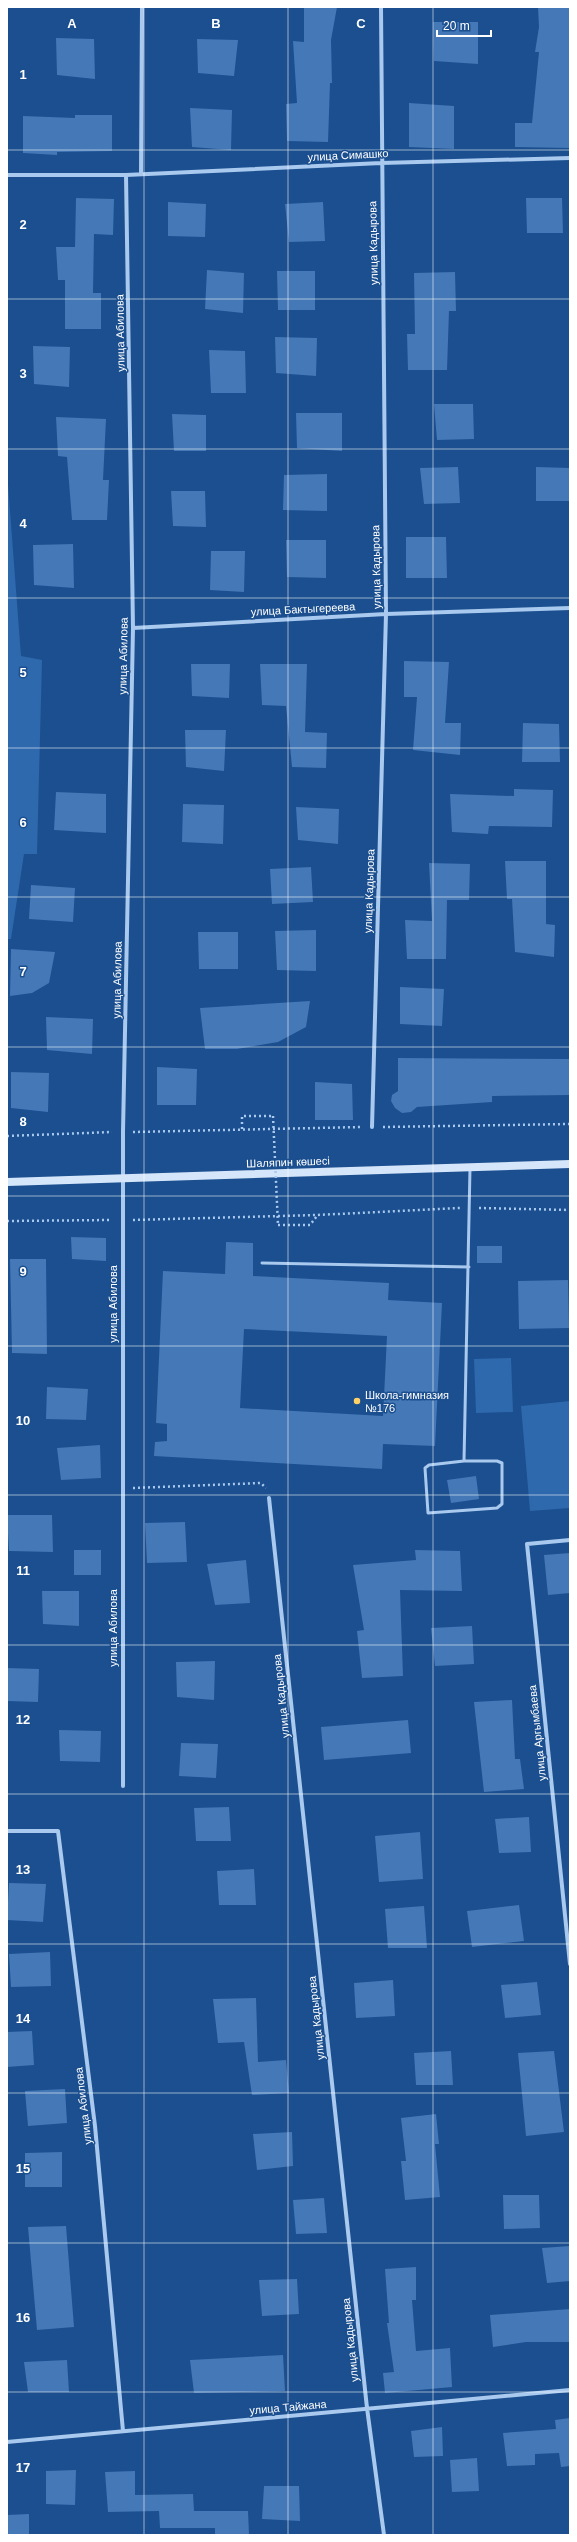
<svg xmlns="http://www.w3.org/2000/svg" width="577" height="2542" font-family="Helvetica,sans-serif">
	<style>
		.green { fill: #2e69ad }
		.building { fill: #4478b7; fill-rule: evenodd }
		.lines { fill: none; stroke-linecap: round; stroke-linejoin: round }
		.path { stroke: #a9c9ee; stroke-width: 2.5; stroke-dasharray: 2 3; stroke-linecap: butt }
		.service { stroke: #a9c9ee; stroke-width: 3 }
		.minor { stroke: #a9c9ee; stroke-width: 4 }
		.secondary { stroke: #d6e6fa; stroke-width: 8 }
		.path-bridge { stroke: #a9c9ee; stroke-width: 2.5; stroke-dasharray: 2 3; stroke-linecap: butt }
		.grid { fill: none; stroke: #fff; stroke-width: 1; stroke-opacity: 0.55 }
		.poi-dot { fill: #ffd166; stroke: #1b4f8f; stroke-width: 1.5 }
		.labels { text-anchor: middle; stroke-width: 3; stroke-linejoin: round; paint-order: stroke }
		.street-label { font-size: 11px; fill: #fff; stroke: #1b4f8f }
		.poi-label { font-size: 11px; fill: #fff; stroke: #1b4f8f; text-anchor: start }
		.grid-label { font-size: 13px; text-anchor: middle; font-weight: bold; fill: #fff; stroke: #1b4f8f; stroke-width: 3; stroke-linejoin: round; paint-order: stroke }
	</style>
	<rect width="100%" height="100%" fill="#1b4f8f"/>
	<path class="green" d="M7,471L21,656L42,660L37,854H24L11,939H7Z
		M511,1358L513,1412L476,1413L474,1359Z
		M570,1401V1508L530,1511L521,1406Z"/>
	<path class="building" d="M304,7H337L331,40L332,83H330L328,142L287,141L286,104L297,103L293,41L304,42Z
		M538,7H570V148L515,147V123H532L539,52H535L539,27Z
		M433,22H478V64L434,61Z
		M56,38L94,39L95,79L57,75Z
		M197,39L238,40L234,76L198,73Z
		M409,103L454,106V149L409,147Z
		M190,108L232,110L231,150L192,147Z
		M75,115H112V151L57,152V155L23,153V116L75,118Z
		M76,198L114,199L113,235L94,234L93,293H101V329H65V280H58L56,247H75Z
		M526,198H562L563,233H527Z
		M168,202L206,204L205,237L168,236Z
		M323,202L325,241L289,242L285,204Z
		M207,270L244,273L243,313L205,309Z
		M277,271H315V310H278Z
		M455,272L456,311H449L447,370H408L407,334H415L414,273Z
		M275,337L317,338L316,376L276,373Z
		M33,346L70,347L69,387L34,384Z
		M209,350L245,351L246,393H211Z
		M434,404H473L474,439L437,440Z
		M296,413H342V451L297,448Z
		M172,414L206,415V451H174Z
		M56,417L106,419L103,480H109L107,520H72L67,457L58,456Z
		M458,467L460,503L424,504L420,468Z
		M536,467L570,468V501H536Z
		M327,474V511L283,510L284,475Z
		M171,491H205L206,527L173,526Z
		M406,537H446L447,578H406Z
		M286,540H326V578L287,577Z
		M73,544L74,588L34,585L33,545Z
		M211,551H245L244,592L210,590Z
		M404,661L449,662L445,723H461L460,755L413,750L417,697H404Z
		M191,664H230L229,698L192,696Z
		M260,664H307L305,732L327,733L326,768L292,767L286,706L262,705Z
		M523,723L559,724L560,762H522Z
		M185,730H226L224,771L186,767Z
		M514,789L553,790L552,827L489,826L488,834L452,832L450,794L514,796Z
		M56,792L106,794V833L54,830Z
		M183,804L224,805L223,844L182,842Z
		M296,807L339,809L338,844L298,840Z
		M505,861H546V924L555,925L554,957L515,952L512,899H507Z
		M429,863L470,864L469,900H447L446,959H407L405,920L432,921Z
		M311,867L313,902L272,904L270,869Z
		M31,885L75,888L73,922L29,919Z
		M316,930V971L277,970L275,931Z
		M198,932H238V969H199Z
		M11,949L55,952L49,983L32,993L10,996Z
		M400,987L444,989L442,1026L400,1024Z
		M310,1001L306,1027L278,1042L237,1049H205L200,1008Z
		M46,1017L93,1019L92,1054L47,1050Z
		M398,1058L570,1059V1095L492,1096V1102L417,1107L411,1112L402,1113L395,1108L391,1101L392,1095L398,1091Z
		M157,1067L197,1069L196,1105H157Z
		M11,1072L49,1073L48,1112L11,1108Z
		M315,1082L352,1084L353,1120H315Z
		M71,1237L106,1238V1261L72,1259Z
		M226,1242L253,1243V1276L389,1283L388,1300L442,1303L435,1446L383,1444L382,1469L154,1456L155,1442L167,1441V1424L156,1423L163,1271L225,1274ZM244,1329L387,1336L383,1416L240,1408Z
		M477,1246H502V1263H477Z
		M10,1259H46L47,1354L12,1353Z
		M568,1280L569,1328L519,1329L518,1281Z
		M47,1387L88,1389L86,1420L46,1419Z
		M100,1445L101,1478L61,1480L57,1448Z
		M476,1476L479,1499L451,1503L447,1480Z
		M7,1515H52L53,1552L9,1551Z
		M185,1522L187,1562L147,1563L145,1523Z
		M74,1550H101V1575H74Z
		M415,1550L460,1551L462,1591L400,1590L403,1676L362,1678L357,1631L364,1630L353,1565L416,1560Z
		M570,1553V1593L548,1595L544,1555Z
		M246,1560L250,1603L215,1605L207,1564Z
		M42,1591H79V1626L43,1624Z
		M472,1626L474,1664L435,1666L431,1628Z
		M215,1661L214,1700L177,1697L176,1662Z
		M7,1668L39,1669L38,1702L7,1701Z
		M512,1700L515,1759H520L524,1789L484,1792L474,1702Z
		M408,1720L411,1753L324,1760L321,1727Z
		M59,1730L101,1731L100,1762L60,1761Z
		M181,1743L218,1744L216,1778L179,1776Z
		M229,1807L231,1841H196L194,1808Z
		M529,1817L531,1852L499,1853L495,1819Z
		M420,1832L423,1879L379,1882L375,1836Z
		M254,1869L256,1905H219L217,1871Z
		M9,1883L46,1884L43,1922L7,1920Z
		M519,1905L524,1941L472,1947L467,1911Z
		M424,1906L427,1948H388L385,1909Z
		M50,1952L51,1986L11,1987L9,1954Z
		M393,1980L395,2016L356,2018L354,1983Z
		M537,1982L541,2015L505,2018L501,1985Z
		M256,1998L258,2062L286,2060L289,2093L252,2095L244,2042L218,2043L213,1999Z
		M32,2031L34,2065L7,2067V2032Z
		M451,2051L453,2085H416L414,2053Z
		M554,2051L564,2132L526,2136L518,2053Z
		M65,2089L67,2123L28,2126L25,2091Z
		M436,2114L439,2144H435L440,2197L405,2200L401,2161H406L401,2118Z
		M292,2132L293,2166L257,2170L253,2134Z
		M62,2152V2187H25V2153Z
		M503,2195H539L540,2228L504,2229Z
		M324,2198L327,2233L296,2234L293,2200Z
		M66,2226L74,2327L37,2330L28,2227Z
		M570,2246V2281L547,2283L542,2248Z
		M416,2267V2300H412L416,2351L450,2348L452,2387L385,2393L383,2373L394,2372L387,2323H389L385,2269Z
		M297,2279L299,2314L262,2316L259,2280Z
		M570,2309V2342H526L493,2347L490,2315Z
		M283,2355L285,2391L194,2393L190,2360Z
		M67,2360L69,2392H28L24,2362Z
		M570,2418V2466L561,2467L559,2453L535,2454V2465L507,2466L503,2433L556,2429L555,2420Z
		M442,2427L443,2456L414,2457L411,2431Z
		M477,2458L479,2491L452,2492L450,2460Z
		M76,2470L75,2505L46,2504V2471Z
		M135,2471V2495L193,2494L194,2511H248L249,2535H215V2528H160L159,2511L108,2512L105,2472Z
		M264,2486H299L300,2521L262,2519Z
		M29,2514V2535H7V2515Z"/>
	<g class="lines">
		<path class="path" d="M383,1127L570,1124
			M242,1129V1116H273
			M133,1132L362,1127
			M7,1136L112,1132
			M479,1208L570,1210
			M133,1220L317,1215L460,1208
			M7,1221L112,1220
			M278,1225H310L317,1216
			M133,1488L261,1483L266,1488"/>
		<path class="service" d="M262,1263L469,1267
			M464,1461H497L502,1463V1504L497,1508L428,1513L425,1468L429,1465L464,1461L470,1168"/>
		<path class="minor" d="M141,174L142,7
			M7,175H126L381,163L570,158
			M133,628L386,614L570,608
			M372,1127L386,614L381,7
			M269,1498L367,2408L384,2535
			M570,1540L527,1544L570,1964
			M123,1786V1132L133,628L126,175
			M7,1831H58L95,2126L123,2431
			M7,2442L570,2390"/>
		<path class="secondary" d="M7,1182L570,1164"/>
		<path class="path-bridge" d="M273,1116L278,1225"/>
	</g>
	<path class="grid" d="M144,7V2535M288,7V2535M433,7V2535M7,150H570M7,299H570M7,449H570M7,598H570M7,748H570M7,897H570M7,1047H570M7,1196H570M7,1346H570M7,1495H570M7,1645H570M7,1794H570M7,1944H570M7,2093H570M7,2243H570M7,2392H570"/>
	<circle class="poi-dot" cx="357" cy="1401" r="4"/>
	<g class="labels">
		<g class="street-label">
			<text transform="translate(348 155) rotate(-3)" y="4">улица Симашко</text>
			<text transform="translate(373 243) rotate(-91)" y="4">улица Кадырова</text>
			<text transform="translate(120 333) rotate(-91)" y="4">улица Абилова</text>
			<text transform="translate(376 567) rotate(-91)" y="4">улица Кадырова</text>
			<text transform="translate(303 609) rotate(-3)" y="4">улица Бактыгереева</text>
			<text transform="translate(123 656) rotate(-89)" y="4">улица Абилова</text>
			<text transform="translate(369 891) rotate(-88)" y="4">улица Кадырова</text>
			<text transform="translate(117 980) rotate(-89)" y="4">улица Абилова</text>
			<text transform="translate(288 1162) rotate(-2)" y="4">Шаляпин көшесі</text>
			<text transform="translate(113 1304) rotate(-90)" y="4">улица Абилова</text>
			<text transform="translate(113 1628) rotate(-90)" y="4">улица Абилова</text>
			<text transform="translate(281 1696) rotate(-96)" y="4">улица Кадырова</text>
			<text transform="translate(537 1733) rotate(-96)" y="4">улица Аргымбаева</text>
			<text transform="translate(316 2018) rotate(-96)" y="4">улица Кадырова</text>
			<text transform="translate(83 2106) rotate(-97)" y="4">улица Абилова</text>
			<text transform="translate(350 2340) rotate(-96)" y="4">улица Кадырова</text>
			<text transform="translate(288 2407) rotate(-5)" y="4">улица Тайжана</text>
		</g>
		<g class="poi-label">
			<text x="365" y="1399">Школа-гимназия<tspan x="365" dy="13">№176</tspan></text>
		</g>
	</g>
	<g class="grid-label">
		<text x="72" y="28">A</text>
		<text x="216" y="28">B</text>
		<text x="361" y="28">C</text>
		<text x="23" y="79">1</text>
		<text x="23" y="229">2</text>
		<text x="23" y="378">3</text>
		<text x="23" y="528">4</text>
		<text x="23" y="677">5</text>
		<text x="23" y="827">6</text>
		<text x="23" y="976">7</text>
		<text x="23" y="1126">8</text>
		<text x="23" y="1276">9</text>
		<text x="23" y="1425">10</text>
		<text x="23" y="1575">11</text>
		<text x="23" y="1724">12</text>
		<text x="23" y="1874">13</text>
		<text x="23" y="2023">14</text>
		<text x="23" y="2173">15</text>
		<text x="23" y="2322">16</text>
		<text x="23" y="2472">17</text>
	</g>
	<rect width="577" height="2542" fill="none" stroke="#ffffff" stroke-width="16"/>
	<path d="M437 30v6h54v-6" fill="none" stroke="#ffffff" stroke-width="2"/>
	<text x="443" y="30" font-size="12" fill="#ffffff" stroke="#1b4f8f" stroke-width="3" paint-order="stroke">20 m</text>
</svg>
